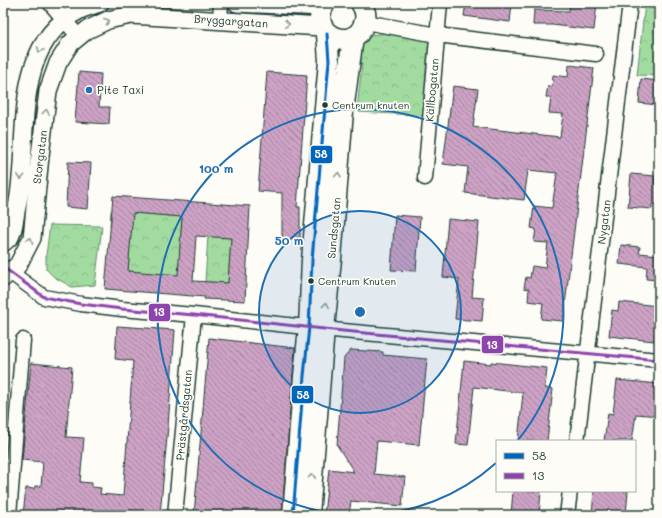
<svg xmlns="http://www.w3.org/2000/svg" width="662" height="518" font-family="Mali,sans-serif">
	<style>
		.park { fill: url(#park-crowns); stroke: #608c6a }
		.building { fill: url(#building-back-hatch); stroke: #1f3d34; fill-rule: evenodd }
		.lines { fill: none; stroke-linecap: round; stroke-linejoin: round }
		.minor-casing { stroke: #1f3d34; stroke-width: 17 }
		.tertiary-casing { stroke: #1f3d34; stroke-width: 20 }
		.secondary-casing { stroke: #1f3d34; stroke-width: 23 }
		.minor { stroke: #fdfcf7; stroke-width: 14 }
		.tertiary { stroke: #fdfcf7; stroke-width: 17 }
		.secondary { stroke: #fdfcf7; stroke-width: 20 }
		.bus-1-casing { stroke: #fdfcf7; stroke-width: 6 }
		.bus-2-casing { stroke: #fdfcf7; stroke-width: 6 }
		.bus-1 { stroke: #0065bd; stroke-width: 3 }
		.bus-2 { stroke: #8e44ad; stroke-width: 3 }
		.oneway { stroke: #8e9c96 }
		.ring { fill: none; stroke: #1f6fb2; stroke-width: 2 }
		.poi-dot { fill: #1f6fb2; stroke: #fdfcf7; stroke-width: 1.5 }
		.bus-dot { fill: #1f3d34; stroke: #fdfcf7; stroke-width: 1.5 }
		.labels { text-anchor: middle; stroke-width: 3.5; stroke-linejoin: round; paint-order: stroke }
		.bus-label { font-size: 10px; fill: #1f3d34; stroke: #fdfcf7; text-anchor: start }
		.street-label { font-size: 11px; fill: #1f3d34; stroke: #fdfcf7 }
		.poi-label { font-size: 11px; fill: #1f3d34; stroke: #fdfcf7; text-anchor: start }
		.centre { fill: #1f6fb2; stroke: #fdfcf7; stroke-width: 2 }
		.ring-label { font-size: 12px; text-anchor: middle; font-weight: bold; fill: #1f6fb2; stroke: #fdfcf7; stroke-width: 3.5; stroke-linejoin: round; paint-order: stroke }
		.line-badge { stroke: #fdfcf7; stroke-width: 1.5 }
		.badge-label { font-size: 11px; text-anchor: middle; font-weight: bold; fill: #fff }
	</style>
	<defs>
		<pattern id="park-crowns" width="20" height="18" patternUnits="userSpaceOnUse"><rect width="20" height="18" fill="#a2dba0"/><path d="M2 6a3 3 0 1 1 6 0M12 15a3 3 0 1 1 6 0" fill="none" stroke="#8bbd8a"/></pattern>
		<pattern id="building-back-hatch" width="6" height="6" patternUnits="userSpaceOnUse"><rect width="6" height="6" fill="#cda2c5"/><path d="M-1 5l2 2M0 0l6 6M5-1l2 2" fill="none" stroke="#a685a1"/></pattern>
	</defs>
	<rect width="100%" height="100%" fill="#fdfcf7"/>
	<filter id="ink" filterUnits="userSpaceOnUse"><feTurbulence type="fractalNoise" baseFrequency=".025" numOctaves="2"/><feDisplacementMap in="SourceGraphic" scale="8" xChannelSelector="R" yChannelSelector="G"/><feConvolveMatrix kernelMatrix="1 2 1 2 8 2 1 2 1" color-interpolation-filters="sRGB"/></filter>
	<g filter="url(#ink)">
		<path class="park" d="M645,3H659V76L637,75Z
			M389,33L432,41L429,117L414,115L359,112L357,109L362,65L359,56L363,43L370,35Z
			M111,211L182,217L179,265L193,277L128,271L131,228L110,226Z
			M50,225L102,226L95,285L72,287L54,277L46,269V255Z
			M208,236L231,238L228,283L205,282Z"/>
		<path class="building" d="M466,3H512L510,22L464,16Z
			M570,3H597L594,30L552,25H533L534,10L569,11Z
			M569,65L594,68L563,321L541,319L543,303L528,301L529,289L524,288L526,277L530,278L532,266L545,268L548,243L534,242L536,229L531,228L534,206L552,208L557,173L528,170L524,200L465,193L468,167L443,164L453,86L478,89L473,127L560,137L563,114L549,113L551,98L546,97L548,86L552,87L553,75L568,77Z
			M79,72L101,74L99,107H110L109,124L75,122Z
			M267,72L307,75L297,207H300V240L282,238V193L258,191Z
			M641,79L659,81V101L658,105L639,103Z
			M68,162L91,163L88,209L66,207Z
			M631,174L655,176L654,183L659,184V204H652V209L628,207Z
			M113,196L250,206L245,301L204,299L205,297L105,289ZM133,213L182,217L178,275L128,271ZM196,236L231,238L228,283L193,281Z
			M395,215L420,217L416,271L391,270Z
			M448,219L479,222L472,297L484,298L482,321L455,319L459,279L443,277Z
			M621,245L640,247L639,253L659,255V280L646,279L647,267L619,264Z
			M619,302L659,306V319L657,318L654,341L609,336L612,310L618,311Z
			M117,326L175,330L168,426L160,515H23L26,488L34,489L35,486H41L43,462L22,460L31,363L72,367L66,437L84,438L80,482L92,483V487L101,488L100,494L123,496L133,361L115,359Z
			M209,338L295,348L282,515H194Z
			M351,350L383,352V355L427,359L419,445L377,441L374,474L405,477L402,506L351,501L349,515H324L329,469L354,472L337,445L344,358Z
			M464,361L491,364V362L547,368L545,388L553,389L547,441H518L523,393L474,387L468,445L456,444Z
			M617,380L659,384V416L636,414L632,441H604L608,413L613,414Z
			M513,491H541L539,515H511Z
			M594,491H628L626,515H592Z"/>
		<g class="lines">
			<defs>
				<path id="minor" d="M50,3L78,36
					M220,20L221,3
					M365,22L437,35L596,54
					M425,178L440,3
					M3,267L44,297L81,304L122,309L194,315L343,331L659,360
					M577,441L630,3
					M9,515L23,340
					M175,515L194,315
					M567,515L570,491"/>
				<path id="tertiary" d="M237,3L322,7
					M3,243C5,241 8,239 10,237C14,231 15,214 17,207C31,143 8,46 80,10C86,7 94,5 100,3
					M3,278L18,265L32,238L40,156L48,91L58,63L70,44L87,30L108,20L131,15L322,27"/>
				<path id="secondary" d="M325,3C305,35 354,54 364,24C367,17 365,9 361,3
					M293,515L304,376L309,327L312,260L329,61L327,34
					M309,515L324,329L331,259L343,111L353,37"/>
			</defs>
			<use href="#minor" class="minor-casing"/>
			<use href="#tertiary" class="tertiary-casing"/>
			<use href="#secondary" class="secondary-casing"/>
			<use href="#minor" class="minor"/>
			<use href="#tertiary" class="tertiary"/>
			<use href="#secondary" class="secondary"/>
			<defs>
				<path id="bus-1" d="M293,515L304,376L309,327L312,260L329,61L327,34"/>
				<path id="bus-2" d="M3,267L44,297L81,304L122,309L194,315L343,331L659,360"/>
			</defs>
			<use href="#bus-1" class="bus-1-casing"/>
			<use href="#bus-2" class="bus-2-casing"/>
			<use href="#bus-1" class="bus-1"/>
			<use href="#bus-2" class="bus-2"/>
		</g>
		<defs><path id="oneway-chevron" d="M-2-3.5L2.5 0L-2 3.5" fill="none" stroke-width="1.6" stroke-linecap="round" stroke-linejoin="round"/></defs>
		<g class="oneway">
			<use href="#oneway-chevron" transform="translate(107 21) rotate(-20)"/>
			<use href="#oneway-chevron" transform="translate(287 24) rotate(4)"/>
			<use href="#oneway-chevron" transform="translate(40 50) rotate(115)"/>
			<use href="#oneway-chevron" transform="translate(46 112) rotate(-83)"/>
			<use href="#oneway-chevron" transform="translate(338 175) rotate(-86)"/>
			<use href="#oneway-chevron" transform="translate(21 177) rotate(95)"/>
			<use href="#oneway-chevron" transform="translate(30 240) rotate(-68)"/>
			<use href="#oneway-chevron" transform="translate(326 305) rotate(-84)"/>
			<use href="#oneway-chevron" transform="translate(312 476) rotate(-85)"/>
		</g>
	</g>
	<circle cx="360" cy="312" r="101" fill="#1f6fb2" fill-opacity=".12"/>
	<g class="ring">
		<circle cx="360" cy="312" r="101"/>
		<path d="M496 463A203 203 0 0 1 362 515M358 515A203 203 0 1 1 518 440"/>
	</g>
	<circle class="poi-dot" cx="89" cy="90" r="4"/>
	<g class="bus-dot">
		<circle cx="325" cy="105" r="3.5"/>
		<circle cx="311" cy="281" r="3.5"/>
	</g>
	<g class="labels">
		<g class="bus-label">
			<text x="332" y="109">Centrum knuten</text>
			<text x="318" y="285">Centrum Knuten</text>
		</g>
		<g class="street-label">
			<text transform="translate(231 21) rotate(4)" y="4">Bryggargatan</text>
			<text transform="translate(432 90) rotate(-85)" y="4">Källbogatan</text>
			<text transform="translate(40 157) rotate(-83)" y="4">Storgatan</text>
			<text transform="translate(604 222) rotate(-83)" y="4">Nygatan</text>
			<text transform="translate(334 228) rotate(-85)" y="4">Sundsgatan</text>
			<text transform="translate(184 415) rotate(-85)" y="4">Prästgårdsgatan</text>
		</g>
		<g class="poi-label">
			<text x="97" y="94">Pite Taxi</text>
		</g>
	</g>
	<circle cx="360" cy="312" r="6" class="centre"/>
	<g class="ring-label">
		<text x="216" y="173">100 m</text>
		<text x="289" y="245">50 m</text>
	</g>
	<g class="line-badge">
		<rect x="310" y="145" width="23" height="19" rx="4" fill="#0065bd"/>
		<rect x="148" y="303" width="23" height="19" rx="4" fill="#8e44ad"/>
		<rect x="481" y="335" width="23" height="19" rx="4" fill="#8e44ad"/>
		<rect x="291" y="385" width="23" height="19" rx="4" fill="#0065bd"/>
	</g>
	<g class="badge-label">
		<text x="321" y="158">58</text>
		<text x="159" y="316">13</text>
		<text x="492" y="349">13</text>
		<text x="303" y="399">58</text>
	</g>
	<rect width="662" height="518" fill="none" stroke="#fdfcf7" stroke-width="16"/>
	<rect x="8" y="8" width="646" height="502" fill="none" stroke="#1f3d34" stroke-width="1.5" filter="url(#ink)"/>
	<rect x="496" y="440" width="140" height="52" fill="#fdfcf7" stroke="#a4b0a9"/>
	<rect x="504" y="453" width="20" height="6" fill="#0065bd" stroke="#a4b0a9"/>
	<text x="532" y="460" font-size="12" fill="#1f3d34">58</text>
	<rect x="504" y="473" width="20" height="6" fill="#8e44ad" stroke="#a4b0a9"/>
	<text x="532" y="480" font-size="12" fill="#1f3d34">13</text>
</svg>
